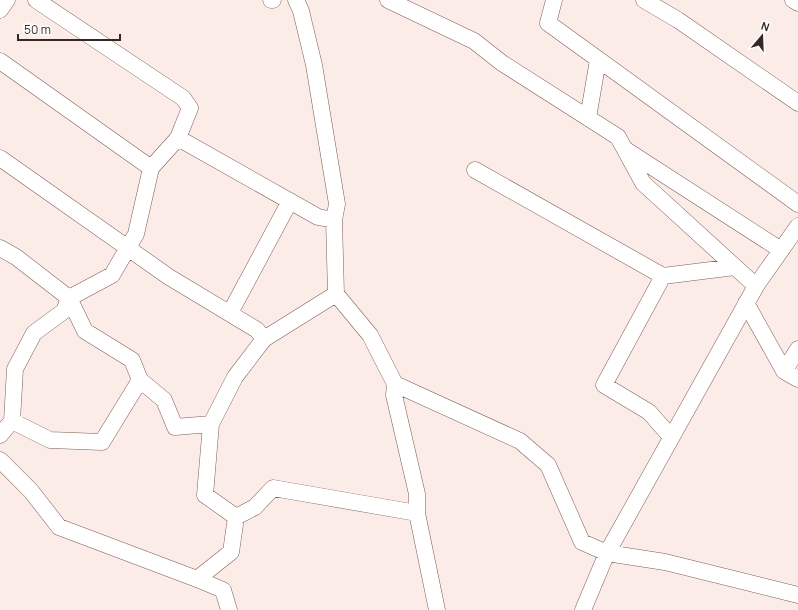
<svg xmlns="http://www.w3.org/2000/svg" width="798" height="610" font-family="Manrope,sans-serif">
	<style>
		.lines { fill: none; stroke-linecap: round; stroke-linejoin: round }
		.minor-casing { stroke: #7e5e55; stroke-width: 17 }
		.minor { stroke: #fff; stroke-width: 16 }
	</style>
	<rect width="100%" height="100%" fill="#fbece8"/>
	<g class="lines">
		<defs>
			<path id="minor" d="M271,0H273
				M296,0L301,11L314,65L337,204L334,220L336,294L370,335L395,384L394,395L417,494V513L437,610
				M388,0L474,41L502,63L618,137L643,183L756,286
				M554,0L548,23L798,204
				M644,0L678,20L798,103
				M793,0L798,3
				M0,10L7,0
				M0,61L151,168
				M588,118L598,60
				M178,138L318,217L334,220
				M626,150L781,250
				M0,158L169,277L257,330L264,339
				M475,170L663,276L735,267
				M0,248L16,257L69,298L85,331L132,360L140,380L164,400L175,427L211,424
				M663,276L604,385L649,412L671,437
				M336,294L264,339L235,377L211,424L205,495L236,517L255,507L273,488L417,513
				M746,303L784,371L798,379
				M230,313L290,201
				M784,371L798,349
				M395,384L520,441L548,465L582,542L607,553L665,562L798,595
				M12,421L50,440L102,442L140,380
				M0,435L12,421L15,369L34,333L64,311L69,298L112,275L136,234L151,168L178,138L190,108L183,98L36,0
				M0,460L31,491L59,527L197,579L231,552L236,517
				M197,579L223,590L229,610
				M583,610L607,553L756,286L798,226"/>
		</defs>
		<use href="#minor" class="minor-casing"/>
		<use href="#minor" class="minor"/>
	</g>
	<g transform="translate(762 36) rotate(19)" stroke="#fdfdfd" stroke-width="3" paint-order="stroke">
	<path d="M0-3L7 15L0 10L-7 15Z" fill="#352824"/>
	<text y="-6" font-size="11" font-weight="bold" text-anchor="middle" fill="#352824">N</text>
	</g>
	<path d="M18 34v6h102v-6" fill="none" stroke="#352824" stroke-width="2"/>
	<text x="24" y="34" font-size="12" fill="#352824" stroke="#fdfdfd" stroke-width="3" paint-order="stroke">50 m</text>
</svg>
